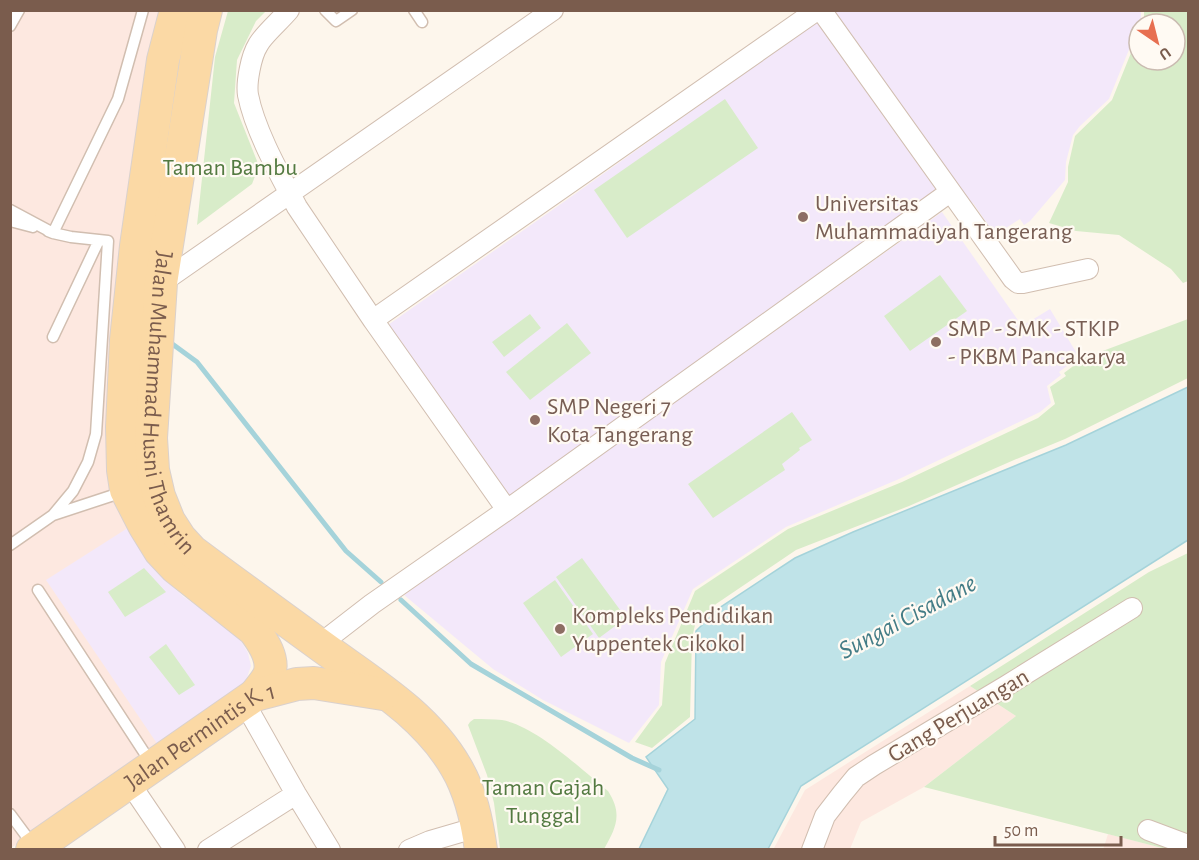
<svg xmlns="http://www.w3.org/2000/svg" width="1199" height="860" font-family="'Alegreya Sans',sans-serif">
	<style>
		.commercial { fill: #fde8e0 }
		.education { fill: #f3e8fa }
		.green { fill: #d8ecc9 }
		.water { fill: #bfe3e8; stroke: #a5d3da; stroke-width: 1.5 }
		.lines { fill: none; stroke-linecap: round; stroke-linejoin: round }
		.stream { stroke: #a5d3da; stroke-width: 5 }
		.lane-casing { stroke: #d1beb0; stroke-width: 13 }
		.street-casing { stroke: #d1beb0; stroke-width: 22 }
		.primary-casing { stroke: #dad1cd; stroke-width: 34 }
		.lane { stroke: #fff; stroke-width: 10 }
		.street { stroke: #fff; stroke-width: 20 }
		.primary { stroke: #fbd9a5; stroke-width: 32 }
		.education-dot { fill: #8d6e63; stroke: #fffaf3; stroke-width: 2 }
		.labels { text-anchor: middle; stroke-width: 4.5; stroke-linejoin: round; paint-order: stroke }
		.park-label { font-size: 24px; fill: #537a41; stroke: #fffaf3 }
		.education-label { font-size: 24px; fill: #785e54; stroke: #fffaf3; text-anchor: start }
		.street-label { font-size: 24px; fill: #7a5c4d; stroke: #fffaf3 }
		.water-label { font-size: 26px; font-style: italic; fill: #437c86; stroke: #fffaf3 }
	</style>
	<rect width="100%" height="100%" fill="#fdf6ec"/>
	<path class="commercial" d="M10,11H164L134,524L158,745L11,848Z
		M970,686L1016,716L924,787L861,822L850,849L773,850L805,790Z
		M1108,834L1166,849L1103,850Z"/>
	<path class="education" d="M833,11H1141V20L1109,99L1080,126L1073,135L1066,162L1065,180L1030,221L1024,225L1020,219L995,235L973,203L969,205Z
		M818,21L939,192L509,498L385,327L558,206Z
		M942,212L1022,326L1050,309L1079,357L1059,372L1061,375L1047,386L1051,403L1040,412L899,479L786,527L693,589L661,662L659,705L629,743L543,700L493,669L404,595Z
		M134,524L165,580L184,597L237,634L248,653L251,666L244,686L158,745L46,580Z"/>
	<path class="green" d="M228,11H266L256,21L237,60L234,103L259,166L252,184L197,225L215,57Z
		M1144,11H1188V281L1183,283L1171,269L1119,235L1076,231L1049,223L1068,182V167L1075,136L1112,100L1139,33V60H1175V24H1142L1144,20Z
		M725,99L758,148L627,238L594,190Z
		M940,275L967,311L910,351L884,316Z
		M530,314L541,328L504,357L492,342Z
		M1188,319V378L1065,439L1014,460L909,506L796,550L716,604L695,625L692,638L690,717L652,748L635,742L662,705L665,663L695,591L788,529L902,482L1038,418L1055,404L1050,387L1066,376L1064,373L1084,358Z
		M567,323L591,353L530,400L506,372Z
		M792,412L812,440L799,448L800,450L782,464L785,470L713,518L688,484Z
		M1188,553V849H1166L924,787L1016,716L970,686L1149,572Z
		M582,558L626,618L599,638L556,577Z
		M144,568L166,592L125,617L108,592Z
		M555,580L593,634L561,657L523,603Z
		M166,644L195,685L179,695L149,657Z
		M474,719C483,719 493,719 502,720C536,726 581,769 608,791C623,814 616,828 604,849H500L494,803L487,775L468,725L470,722Z"/>
	<path class="water" d="M1188,387V540L801,786L768,849H639L668,789L646,757L695,719L696,631L719,608L795,558L853,532L1066,445Z"/>
	<g class="lines">
		<path class="stream" d="M171,343L197,362L346,551L381,582
			M401,600L471,664L632,758L659,770"/>
		<defs>
			<path id="lane" d="M325,10L336,21L352,10
				M414,10L422,22
				M10,26L19,10
				M10,210L53,233L71,237L108,241L96,434L88,462L73,491L53,515L10,545
				M10,221L33,227
				M48,231L53,233L118,99L143,10
				M53,337L99,240
				M53,515L123,492
				M38,590L151,763
				M10,814L33,845"/>
			<path id="street" d="M289,10C281,20 263,35 258,45C251,56 246,83 248,95C255,131 280,175 297,207L373,320
				M821,10L1013,279L1018,283H1023L1088,269
				M161,283L553,10
				M507,510L373,320L817,10
				M319,645L372,604L507,510L950,192
				M244,702L296,794L330,850
				M129,782L175,850
				M1148,830L1188,845
				M208,850L296,794
				M409,850L430,841L478,827
				M812,850L825,816L842,794L856,777L874,765L1006,686L1132,608"/>
			<g id="primary">
				<path d="M176,10L163,60L136,246L126,340L122,427L123,470L126,490L144,525L160,551L176,568L254,630C263,642 275,659 269,675C266,682 259,689 255,695"/>
				<path id="s1" d="M206,10L201,30L161,283L151,438L153,470L159,496L169,521L180,538L192,551C236,584 280,616 324,648C372,683 426,715 456,767C471,792 477,821 481,850"/>
				<path id="s2" d="M32,850L255,695L297,684L314,683L383,694"/>
			</g>
		</defs>
		<use href="#lane" class="lane-casing"/>
		<use href="#street" class="street-casing"/>
		<use href="#primary" class="primary-casing"/>
		<use href="#lane" class="lane"/>
		<use href="#street" class="street"/>
		<use href="#primary" class="primary"/>
	</g>
	<g class="education-dot">
		<circle cx="803" cy="217" r="6"/>
		<circle cx="936" cy="342" r="6"/>
		<circle cx="535" cy="420" r="6"/>
		<circle cx="560" cy="629" r="6"/>
	</g>
	<g class="labels">
		<g class="park-label">
			<text x="230" y="175">Taman Bambu</text>
			<text x="543" y="795">Taman Gajah<tspan x="543" dy="28">Tunggal</tspan></text>
		</g>
		<g class="education-label">
			<text x="815" y="211">Universitas<tspan x="815" dy="28">Muhammadiyah Tangerang</tspan></text>
			<text x="948" y="336">SMP - SMK - STKIP<tspan x="948" dy="28">- PKBM Pancakarya</tspan></text>
			<text x="547" y="414">SMP Negeri 7<tspan x="547" dy="28">Kota Tangerang</tspan></text>
			<text x="572" y="623">Kompleks Pendidikan<tspan x="572" dy="28">Yuppentek Cikokol</tspan></text>
		</g>
		<g class="street-label">
			<text dy="8" stroke="none"><textPath href="#s1" startOffset="400">Jalan Muhammad Husni Thamrin</textPath></text>
			<text transform="translate(958 715) rotate(-31)" y="8">Gang Perjuangan</text>
			<text dy="8" stroke="none"><textPath href="#s2" startOffset="204">Jalan Permintis K. 1</textPath></text>
		</g>
		<g class="water-label">
			<text transform="translate(907 616) rotate(-28)" y="9">Sungai Cisadane</text>
		</g>
	</g>
	<rect width="1199" height="860" fill="none" stroke="#7a5c4d" stroke-width="24"/>
	<g transform="translate(1157 42) rotate(145)"><circle r="28" fill="#fffaf3" stroke="#cabbb1" stroke-width="1.5"/>
	<path d="M0-4.5L10 22L0 15L-10 22Z" fill="#e76f51"/>
	<text y="-9" font-size="16" font-weight="bold" text-anchor="middle" fill="#7a5c4d">U</text>
	</g>
	<path d="M995 836v9h126v-9" fill="none" stroke="#7a5c4d" stroke-width="3"/>
	<text x="1004" y="836" font-size="18" fill="#7a5c4d" stroke="#fffaf3" stroke-width="4.5" paint-order="stroke">50 m</text>
</svg>
